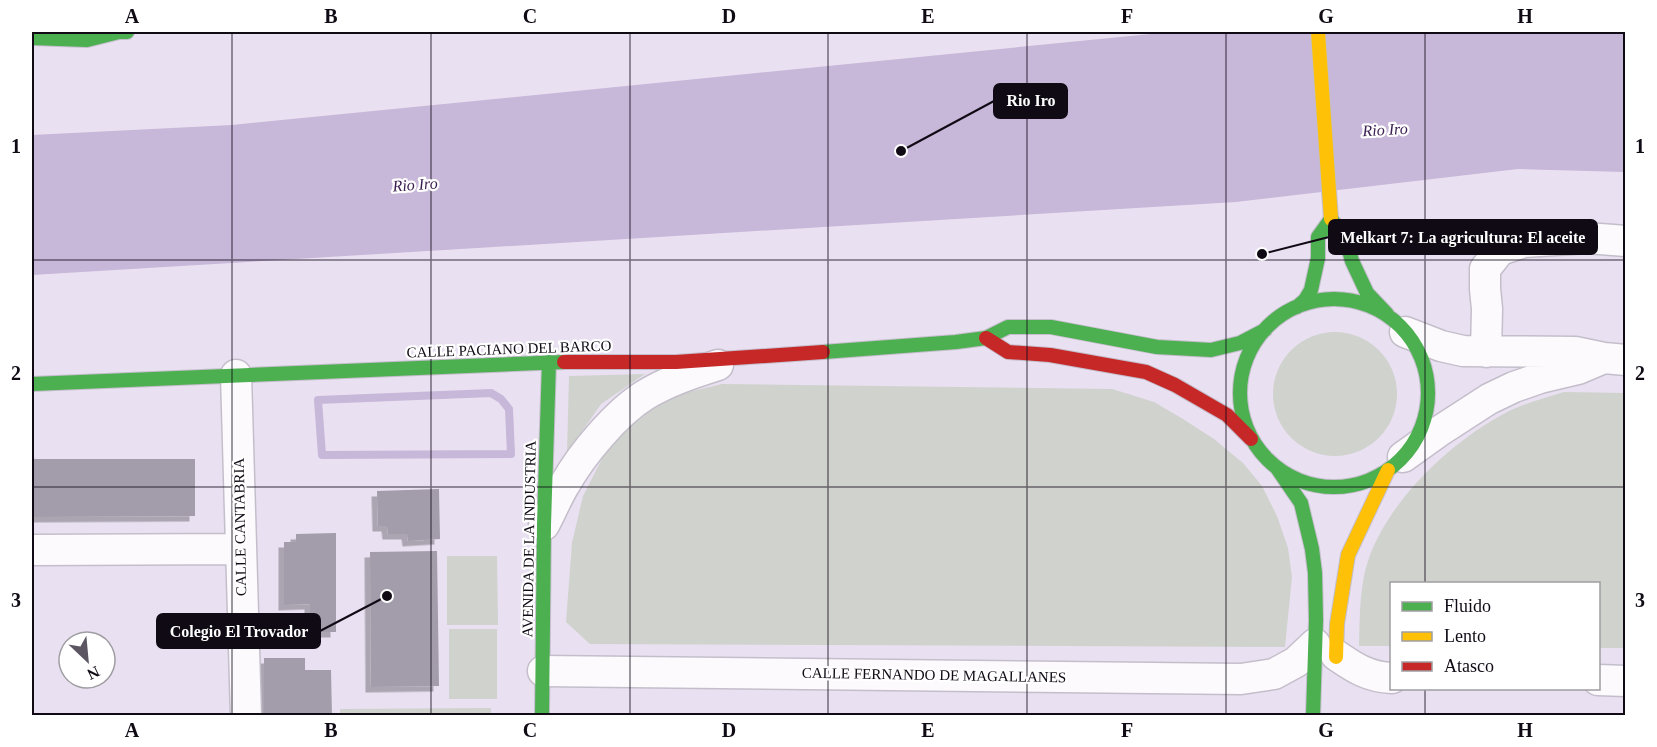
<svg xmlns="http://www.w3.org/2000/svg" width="1657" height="747" font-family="Georgia,serif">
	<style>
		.green { fill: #d0d2cd }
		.water { fill: #c7b7d8 }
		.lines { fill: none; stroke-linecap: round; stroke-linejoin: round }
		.stream { stroke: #c7b7d8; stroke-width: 8 }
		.building { fill: #a39caa; filter: url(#shadow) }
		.street-casing { stroke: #c4becb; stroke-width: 33 }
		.fast-casing { stroke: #c4becb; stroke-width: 16 }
		.slow-casing { stroke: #c4becb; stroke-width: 16 }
		.jam-casing { stroke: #c4becb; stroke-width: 16 }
		.street { stroke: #fcfafd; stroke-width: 30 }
		.fast { stroke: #4caf50; stroke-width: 14 }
		.slow { stroke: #ffc107; stroke-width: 14 }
		.jam { stroke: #c62828; stroke-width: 14 }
		.grid { fill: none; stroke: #100a15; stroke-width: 1.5; stroke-opacity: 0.55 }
		.labels { text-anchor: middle; stroke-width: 4.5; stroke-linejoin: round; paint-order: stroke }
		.street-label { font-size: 15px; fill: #100a15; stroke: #fff }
		.water-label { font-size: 16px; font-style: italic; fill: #3c2051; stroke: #fff }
		.leader { fill: none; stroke: #100a15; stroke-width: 2 }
		.callout-dot { fill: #100a15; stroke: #fff; stroke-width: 2 }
		.callout { fill: #100a15; stroke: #100a15; stroke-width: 2 }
		.callout-label { font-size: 16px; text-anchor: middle; font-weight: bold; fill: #fff }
		.neatline { fill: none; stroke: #100a15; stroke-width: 2 }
		.grid-label { font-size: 20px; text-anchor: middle; font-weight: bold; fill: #100a15 }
	</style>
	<defs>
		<filter id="shadow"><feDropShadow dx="-5.5" dy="5.5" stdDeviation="0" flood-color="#0004"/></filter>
	</defs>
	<rect width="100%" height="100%" fill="#e9e0f1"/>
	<path class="green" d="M1273 394a62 62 0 1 1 124 0a62 62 0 1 1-124 0Z
		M645,374L601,404L567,453L569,376Z
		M722,384L1112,389L1154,402L1183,419L1214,439L1243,463L1262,486L1277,516L1288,548L1292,577L1285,647L590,644L566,622L572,543L583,496L605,453L625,431L654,406L680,394Z
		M1564,392L1625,393V648H1599L1598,584H1392L1391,646H1359C1360,616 1359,584 1370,555C1393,496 1452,441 1507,412C1525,403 1546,398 1564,392Z
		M447,556H497L498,625H447Z
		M449,629H497V699H449Z
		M491,708V715H340V709Z"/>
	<path class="water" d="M1171,32H1625V172L1518,169L1236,202L32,275V135L232,125Z"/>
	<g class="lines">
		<path class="stream" d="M491,393L501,399L509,409L511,454L322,455L318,400Z"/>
	</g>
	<path class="building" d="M32,459H195V516L32,517Z
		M439,489L440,539L408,541L407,534H388L387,526H378L377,491Z
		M336,533V632H310V604L284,605V542H296V534Z
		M437,551L439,686L371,687L370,552Z
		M264,658H305V670H331L332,716H264Z"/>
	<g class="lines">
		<defs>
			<path id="street" d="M1405,332L1441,346L1463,351L1575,352L1604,358L1626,360
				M1486,352L1487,309L1485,289V269L1500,250L1524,242L1587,238L1626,241
				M236,375L246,716
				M1403,457L1438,432L1489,399L1514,387L1540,378L1578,369L1604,358
				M544,525C551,512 557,497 565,484C582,454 616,413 645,395C668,381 693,373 718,365
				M32,550L240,549
				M1336,655C1355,668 1368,677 1392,678
				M543,671L1241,679L1274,674L1296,662L1315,644
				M1598,680L1626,681"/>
			<path id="fast" d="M32,38L87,40L119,32H127
				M1331,219L1345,237L1352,261L1367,293L1387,314
				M1240 393a94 94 0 1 1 188 0a94 94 0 1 1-188 0Z
				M1297,307L1305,300L1311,290L1318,258V237L1331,219
				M823,352L956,342L986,338L1008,327H1051L1157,347L1211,350L1240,343L1265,330
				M32,384L564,362
				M1277,468L1301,503L1312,549L1315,573L1316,620L1313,716
				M542,716L544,525L549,362"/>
			<path id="slow" d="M1318,32L1331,219
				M1336,657L1337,624L1348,555L1388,470"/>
			<path id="jam" d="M986,338L1008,352L1050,355L1146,372L1175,385L1227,415L1251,439
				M564,362H676L823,352"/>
		</defs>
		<use href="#street" class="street-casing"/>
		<use href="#fast" class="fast-casing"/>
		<use href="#slow" class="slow-casing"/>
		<use href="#jam" class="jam-casing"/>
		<use href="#street" class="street"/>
		<use href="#fast" class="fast"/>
		<use href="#slow" class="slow"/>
		<use href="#jam" class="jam"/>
	</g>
	<path class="grid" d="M232,32V716M431,32V716M630,32V716M828,32V716M1027,32V716M1226,32V716M1425,32V584M32,260H1626M32,487H1626M1425,688V716"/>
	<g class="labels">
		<g class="street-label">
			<text transform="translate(509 349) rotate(-2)" y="5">CALLE PACIANO DEL BARCO</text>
			<text transform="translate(240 527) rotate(-91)" y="5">CALLE CANTABRIA</text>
			<text transform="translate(529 539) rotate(-89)" y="5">AVENIDA DE LA INDUSTRIA</text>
			<text transform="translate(934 675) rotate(1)" y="5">CALLE FERNANDO DE MAGALLANES</text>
		</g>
		<g class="water-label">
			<text transform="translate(1385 129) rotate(-3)" y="6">Rio Iro</text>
			<text transform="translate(415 184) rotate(-4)" y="6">Rio Iro</text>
		</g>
	</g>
	<path class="leader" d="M901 151L994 101M1262 254L1329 237M387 596L320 631"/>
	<g class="callout-dot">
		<circle cx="901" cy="151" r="6"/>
		<circle cx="1262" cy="254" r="6"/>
		<circle cx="387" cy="596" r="6"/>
	</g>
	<g class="callout">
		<rect x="994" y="84" width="73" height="34" rx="6"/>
		<rect x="1329" y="220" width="268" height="34" rx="6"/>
		<rect x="157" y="614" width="163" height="34" rx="6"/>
	</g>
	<g class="callout-label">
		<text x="1031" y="106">Rio Iro</text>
		<text x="1463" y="243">Melkart 7: La agricultura: El aceite</text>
		<text x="239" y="637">Colegio El Trovador</text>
	</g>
	<rect width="1657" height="747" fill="none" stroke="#ffffff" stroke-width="66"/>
	<rect x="1390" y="582" width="210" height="108" fill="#ffffff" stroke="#9f9da1" stroke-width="1.5"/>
	<rect x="1402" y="602" width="30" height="9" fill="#4caf50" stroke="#9f9da1" stroke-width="1.5"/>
	<text x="1444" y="612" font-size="18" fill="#100a15">Fluido</text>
	<rect x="1402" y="632" width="30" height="9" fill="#ffc107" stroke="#9f9da1" stroke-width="1.5"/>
	<text x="1444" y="642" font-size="18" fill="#100a15">Lento</text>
	<rect x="1402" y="662" width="30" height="9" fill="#c62828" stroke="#9f9da1" stroke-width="1.5"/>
	<text x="1444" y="672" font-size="18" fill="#100a15">Atasco</text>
	<g transform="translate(87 660) rotate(154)"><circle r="28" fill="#ffffff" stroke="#9f9da1" stroke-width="1.5"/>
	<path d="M0-4.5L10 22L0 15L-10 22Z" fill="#5c5562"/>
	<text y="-9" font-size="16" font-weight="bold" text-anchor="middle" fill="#100a15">N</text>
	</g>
	<rect x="33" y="33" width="1591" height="681" class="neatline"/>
	<g class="grid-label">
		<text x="132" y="23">A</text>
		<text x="331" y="23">B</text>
		<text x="530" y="23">C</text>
		<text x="729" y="23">D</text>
		<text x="928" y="23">E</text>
		<text x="1127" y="23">F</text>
		<text x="1326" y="23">G</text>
		<text x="1525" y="23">H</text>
		<text x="16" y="153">1</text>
		<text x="1640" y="153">1</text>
		<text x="16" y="380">2</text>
		<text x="1640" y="380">2</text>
		<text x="16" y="607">3</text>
		<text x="1640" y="607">3</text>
		<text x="132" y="737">A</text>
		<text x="331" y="737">B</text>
		<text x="530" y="737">C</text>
		<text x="729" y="737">D</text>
		<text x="928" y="737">E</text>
		<text x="1127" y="737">F</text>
		<text x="1326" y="737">G</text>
		<text x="1525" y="737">H</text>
	</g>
</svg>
